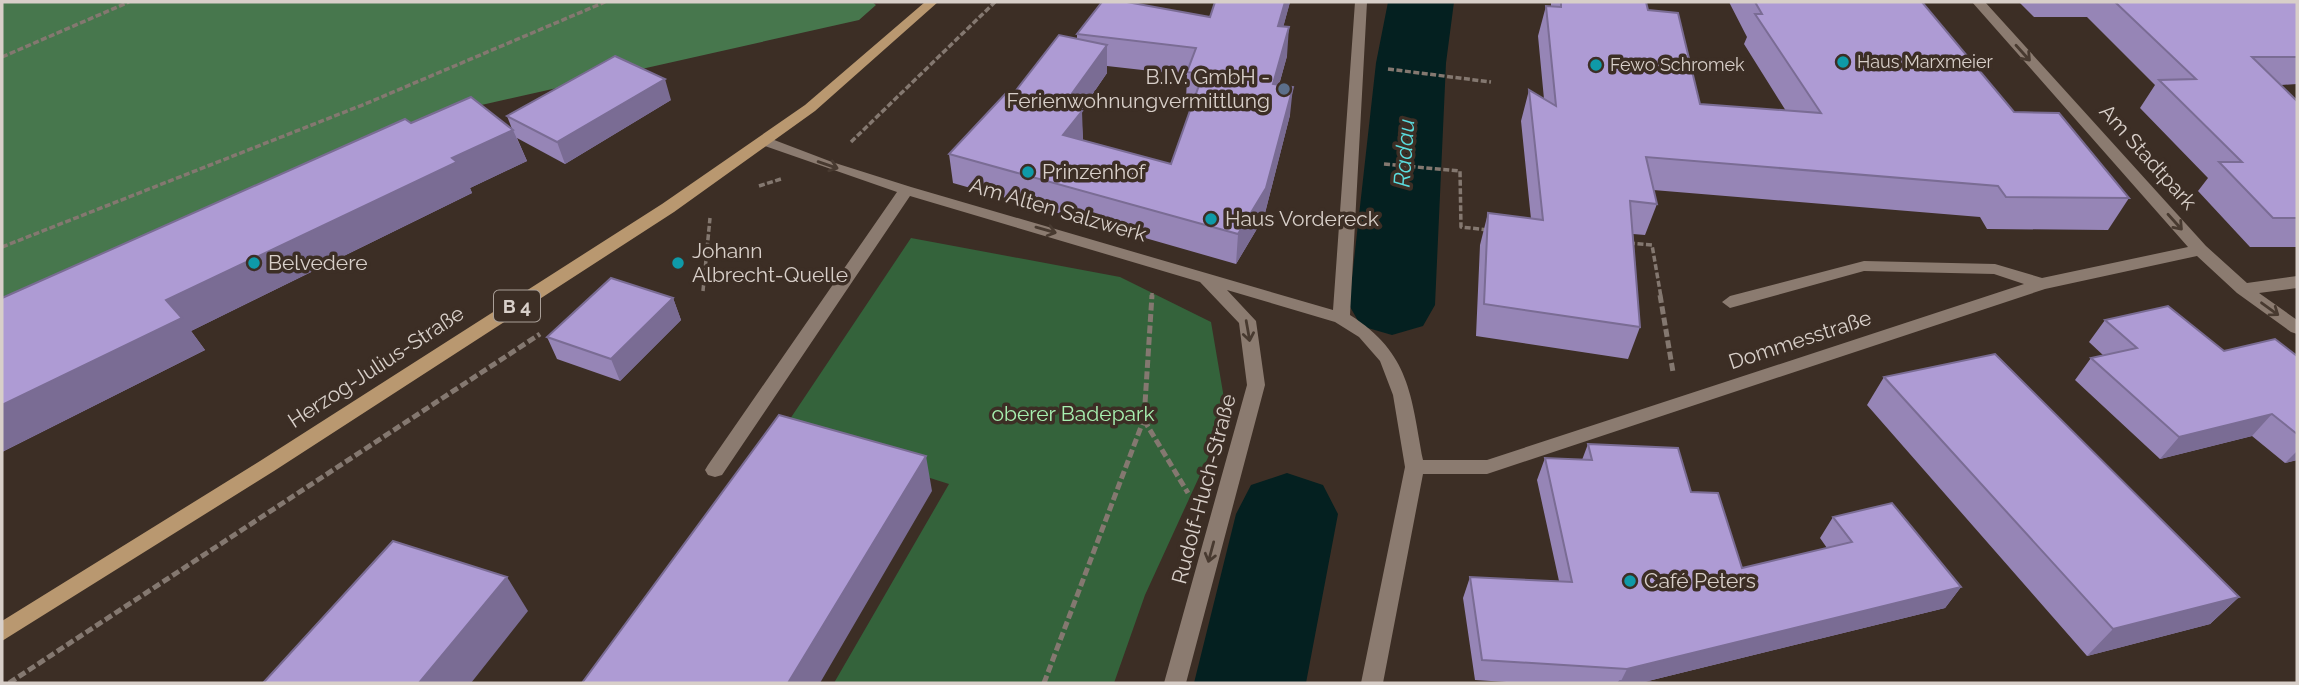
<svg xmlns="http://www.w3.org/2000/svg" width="2299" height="685" font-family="Raleway,sans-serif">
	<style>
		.green { fill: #34633b }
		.forest { fill: #47774d }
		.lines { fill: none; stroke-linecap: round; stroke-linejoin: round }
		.river { fill: #042020; fill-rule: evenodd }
		.path-far1 { stroke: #847870; stroke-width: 3.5; stroke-dasharray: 6 2.5; stroke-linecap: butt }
		.path { stroke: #847870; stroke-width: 5; stroke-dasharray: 8 3.5; stroke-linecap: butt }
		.minor { fill: #8b7b70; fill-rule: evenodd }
		.major { fill: #b99870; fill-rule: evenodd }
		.wall { fill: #9685b6; fill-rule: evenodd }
		.shaded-wall { fill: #7a6c94 }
		.building { fill: #ae9bd4; stroke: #7a6c94; stroke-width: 2 }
		.oneway { stroke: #483a30 }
		.culture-dot { fill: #0f9aa8; stroke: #3c2e25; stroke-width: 2.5 }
		.service-dot { fill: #5c6f8a; stroke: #3c2e25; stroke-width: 2.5 }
		.labels { text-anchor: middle; stroke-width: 7; stroke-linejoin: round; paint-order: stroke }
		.far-poi-label { font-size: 18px; fill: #d8cfc9; stroke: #3c2e25; text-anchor: start }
		.shield { fill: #3c2e25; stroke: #a99f98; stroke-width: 2 }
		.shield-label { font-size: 19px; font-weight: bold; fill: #d8cfc9 }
		.poi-label { font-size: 21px; fill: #d8cfc9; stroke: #3c2e25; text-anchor: start }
		.street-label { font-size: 21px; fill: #d8cfc9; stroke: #3c2e25 }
		.park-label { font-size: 21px; fill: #a7f0b0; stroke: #3c2e25 }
		.water-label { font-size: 23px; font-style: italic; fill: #5adcde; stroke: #3c2e25 }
	</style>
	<rect width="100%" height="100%" fill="#3c2e25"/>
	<path class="green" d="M911,238L1120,277L1211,322L1227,416L1145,595L1114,683H834L949,484L782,431Z"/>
	<path class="forest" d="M2,2H872L876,5L859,20L455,111L2,316Z"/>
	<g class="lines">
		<path class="river" d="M1388,2H1454L1446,63L1435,305L1423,326L1392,335L1361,326L1349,305L1376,63Z
			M1287,473L1323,485L1338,514L1306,683H1194L1236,514L1251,485Z"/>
		<path class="path-far1" d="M2,57L129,2
			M1388,69L1491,82
			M851,142L995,2
			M1384,164L1460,171L1461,227L1488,230
			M759,186L781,179
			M1629,243L1652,245L1661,297
			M2,247L365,104L605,2
			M703,291L710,218
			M1152,297V293"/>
		<path class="path" d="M1660,295L1673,372
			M1144,420L1188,493
			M9,683L540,334
			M1044,683L1144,419L1152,295"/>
		<path class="minor" d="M1355,2H1367L1350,315C1410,353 1411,395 1423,460H1487L2024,284L1994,274L1864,271L1730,308L1722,302L1730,296L1864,261L1995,264L2042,278L2188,247L1972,2H1985L2206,246L2247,283L2297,276V288L2259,293L2297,320V334L2291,332L2237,293L2197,256L2045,289L1487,474H1423L1383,683H1361L1405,467L1393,395L1380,361L1359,337L1335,322L1227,290L1256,321L1265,385L1186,683H1164L1247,385L1239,323L1200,282L910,196L722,475L715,477L708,475L705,470L708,465L897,192L759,144L757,141L759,138H769L832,162L911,187L1333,310Z"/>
		<path class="major" d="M925,2H938L815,111L674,212L274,471L2,641V621L260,461L662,204L805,105Z"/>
	</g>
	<path class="wall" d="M1215,2H1290L1283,27L1287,56L1279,85L1290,115L1264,217L1236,264L953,183L949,154L1014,93L1077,39V34L1210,17ZM1107,66L1187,75L1186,101L1194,102L1171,164L1083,140L1081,111L1107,73Z
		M1551,2H1646L1648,10L1700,104L1786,111L1744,44L1747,37L1729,2H1922L2014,112L2129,198L2108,230L1987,229L1980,217L1653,190L1657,204L1645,235L1633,234L1640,327L1628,359L1476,336L1480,245L1488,213L1531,219L1521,121L1529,90L1544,99L1538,36L1546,6H1551Z
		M2019,2H2297V84L2281,85L2297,101V247H2250L2198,191L2208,178L2140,108L2155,85L2087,17H2034Z
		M671,100L565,164L517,138L527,161L470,188L472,193L191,331L205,350L2,452V298L411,123L512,129L507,116Z
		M673,298L681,320L620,381L557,359L547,337Z
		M2105,320L2224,351L2297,356V460L2285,463L2252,436L2160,459L2075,380L2091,358L2104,356L2089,342Z
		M1884,377L2239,597L2210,624L2087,656L1867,405Z
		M1588,444L1691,492L1742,568L1827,548L1820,538L1833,517L1961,587L1945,608L1644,682L1660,683H1522L1475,680L1463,598L1470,577L1559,581L1537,480L1545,458L1582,460Z"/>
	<path class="shaded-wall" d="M1285,2H1290L1276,54L1278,26Z
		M1289,27L1287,56L1271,113L1273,84Z
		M1107,45V73L1076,118L1082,111L1083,140L1063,135V106Z
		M665,79L671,100L565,164L557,142Z
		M1293,87L1290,115L1264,217L1236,264L1238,234Z
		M513,130L527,161L470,188L472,193L191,331L205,350L2,452V405L166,300L452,158Z
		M673,298L681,320L620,381L611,359Z
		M2272,414L2252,436L2160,459L2179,437Z
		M2297,451V460L2285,463Z
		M926,456L932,491L820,683H788Z
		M507,577L528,611L471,683H419Z
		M1961,587L1945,608L1640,683H1620L1627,669Z
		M2239,597L2210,624L2087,656L2113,629Z"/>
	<path class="building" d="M1102,2H1127L1210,17L1215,2H1285L1278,26L1289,27L1273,84L1293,87L1266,188L1238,234L949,154L1007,92L1014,93L1059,35L1107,45L1063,106L1082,111L1063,135L1171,164L1203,74L1187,72L1196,48L1077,34Z
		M1561,2H1646L1648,10L1678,13L1700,104L1821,113L1755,14H1762L1755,2H1922L2014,112L2059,113L2129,198L2006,197L1998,186L1646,157L1657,204L1630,201L1640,327L1484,304L1488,213L1543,220L1529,90L1556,106L1546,6L1561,7Z
		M2115,2H2297V57H2252L2297,101V218H2273L2219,162H2242L2159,80L2196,79Z
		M615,56L665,79L557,142L507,116Z
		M471,97L513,130L452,158L457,162L166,300L182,318L2,405V298L405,119L411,123Z
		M611,278L673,298L611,359L547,337Z
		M2168,306L2224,351L2275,339L2297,356V434L2272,414L2179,437L2091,358L2137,348L2105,320Z
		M1995,354L2239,597L2113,629L1884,377Z
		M779,415L926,456L788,683H582Z
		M1588,444L1678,448L1691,492L1718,493L1742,568L1852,542L1833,517L1892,503L1961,587L1627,669L1482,660L1470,577L1572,582L1545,458L1592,460Z
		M393,541L507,577L419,683H263Z
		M1620,681L1660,683H1618Z"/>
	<defs><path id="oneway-shaft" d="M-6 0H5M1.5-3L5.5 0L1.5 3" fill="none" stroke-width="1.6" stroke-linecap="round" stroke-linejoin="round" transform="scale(1.75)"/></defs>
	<g class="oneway">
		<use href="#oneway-shaft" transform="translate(2023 53) rotate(48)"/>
		<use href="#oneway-shaft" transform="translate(828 165) rotate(19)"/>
		<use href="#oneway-shaft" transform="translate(2175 222) rotate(48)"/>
		<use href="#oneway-shaft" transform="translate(1046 230) rotate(16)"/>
		<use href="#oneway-shaft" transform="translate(2270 309) rotate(36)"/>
		<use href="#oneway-shaft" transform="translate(1248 331) rotate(80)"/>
		<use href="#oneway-shaft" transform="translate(1211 552) rotate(105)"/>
	</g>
	<g class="culture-dot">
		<circle cx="1843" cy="62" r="7"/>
		<circle cx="1596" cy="65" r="7"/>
		<circle cx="1028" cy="172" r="7"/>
		<circle cx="1211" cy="219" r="7"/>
		<circle cx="254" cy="263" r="7"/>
		<circle cx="678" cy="263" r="7"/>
		<circle cx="1630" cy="581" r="7"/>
	</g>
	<circle class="service-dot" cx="1284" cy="89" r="7"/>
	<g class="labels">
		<g class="far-poi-label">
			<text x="1857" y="68">Haus Marxmeier</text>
			<text x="1610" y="71">Fewo Schromek</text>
		</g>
		<rect class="shield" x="494" y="290.5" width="46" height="31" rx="5"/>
		<g class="shield-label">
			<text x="517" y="313">B 4</text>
		</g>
		<g class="poi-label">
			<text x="1270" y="84" text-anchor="end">B.I.V. GmbH -<tspan x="1270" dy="24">Ferienwohnungvermittlung</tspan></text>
			<text x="1042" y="179">Prinzenhof</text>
			<text x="1225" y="226">Haus Vordereck</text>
			<text x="692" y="258">Johann<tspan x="692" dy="24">Albrecht-Quelle</tspan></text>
			<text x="268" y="270">Belvedere</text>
			<text x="1644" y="588">Café Peters</text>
		</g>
		<g class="street-label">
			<text transform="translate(2148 157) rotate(48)" y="7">Am Stadtpark</text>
			<text transform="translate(1058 210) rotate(16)" y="7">Am Alten Salzwerk</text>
			<text transform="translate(1800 340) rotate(-18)" y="7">Dommesstraße</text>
			<text transform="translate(376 367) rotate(-33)" y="7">Herzog-Julius-Straße</text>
			<text transform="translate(1204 489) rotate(-75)" y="7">Rudolf-Huch-Straße</text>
		</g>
		<g class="park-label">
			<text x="1073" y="421">oberer Badepark</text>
		</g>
		<g class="water-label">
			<text transform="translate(1404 153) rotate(-86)" y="8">Radau</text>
		</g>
	</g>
	<rect width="2299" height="685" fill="none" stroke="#d8cfc9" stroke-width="7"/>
</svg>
